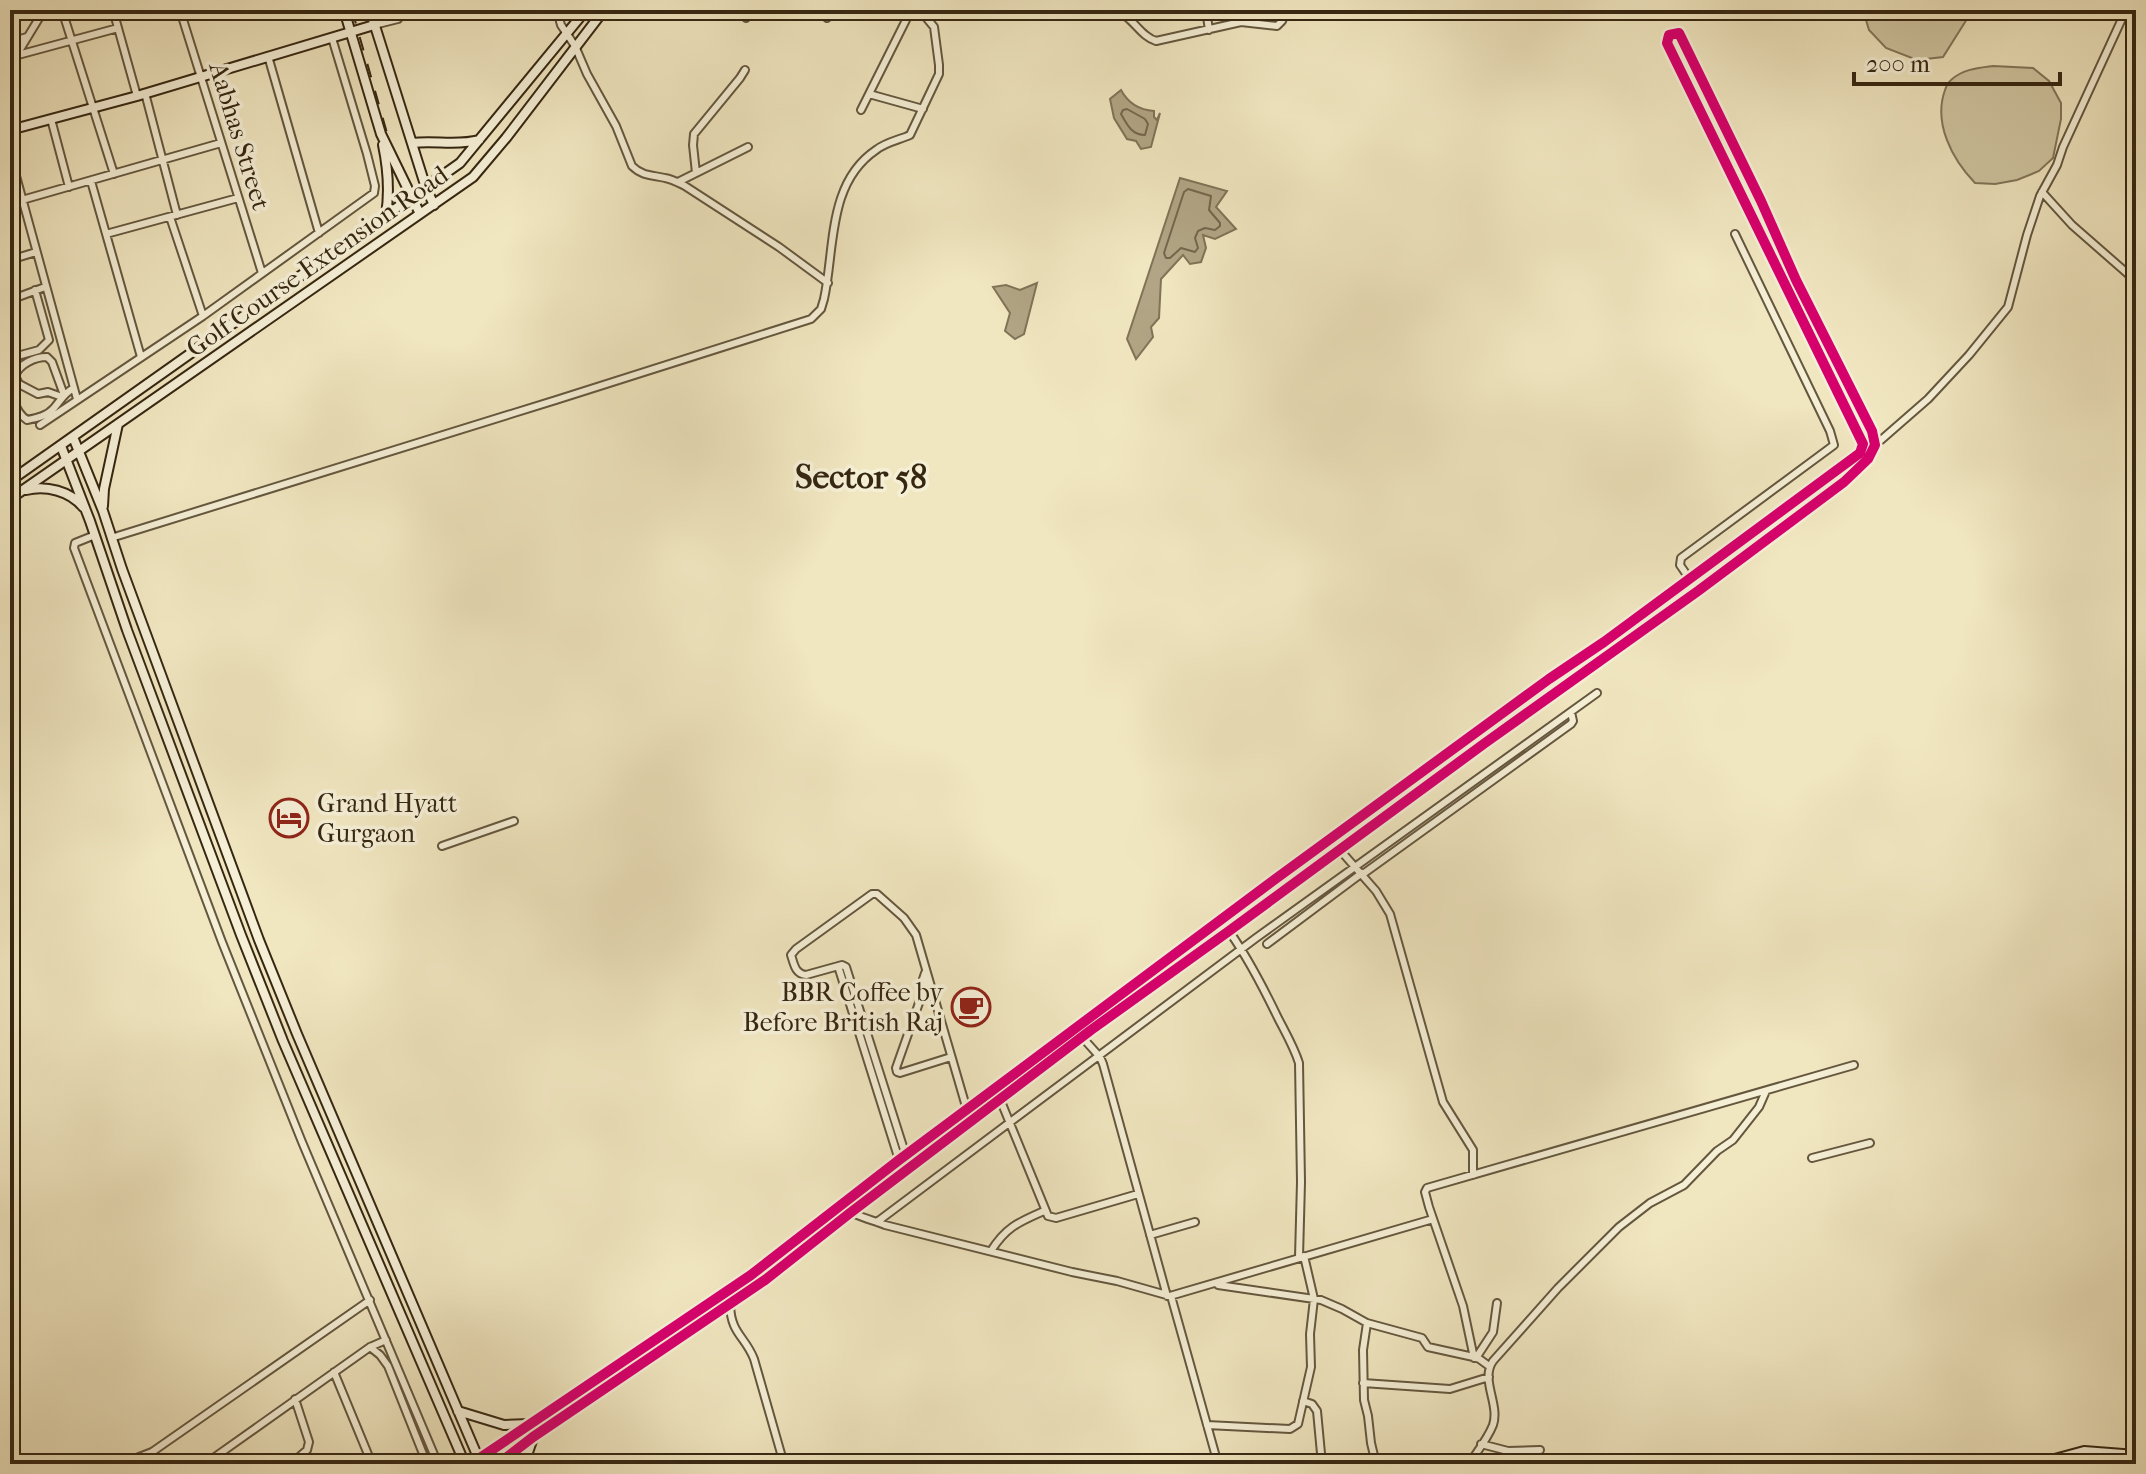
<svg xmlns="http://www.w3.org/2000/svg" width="2146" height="1474" font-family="'IM FELL French Canon',serif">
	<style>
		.green { fill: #d0c6a2; stroke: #83765a; stroke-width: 2 }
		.water { fill: #b1a585; stroke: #807357; stroke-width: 2 }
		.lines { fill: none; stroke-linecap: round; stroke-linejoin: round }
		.shore { stroke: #74664c; stroke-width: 2 }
		.street-casing { stroke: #64573e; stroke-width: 10 }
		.secondary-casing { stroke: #362712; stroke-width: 12 }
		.street { stroke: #f5efd6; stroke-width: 6 }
		.secondary { stroke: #f5efd6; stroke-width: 8 }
		.rail { stroke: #362712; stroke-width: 2; stroke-dasharray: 14 14; stroke-linecap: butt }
		.cycleway-casing { stroke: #f5efd6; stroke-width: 15 }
		.cycleway { stroke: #d6006c; stroke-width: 10 }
		.labels { text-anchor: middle; stroke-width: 7; stroke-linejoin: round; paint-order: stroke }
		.street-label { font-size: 26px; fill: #362712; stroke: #f5efd6 }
		.poi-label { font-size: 26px; fill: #362712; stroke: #f5efd6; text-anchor: start }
		.district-label { font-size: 34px; font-weight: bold; fill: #362712; stroke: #f5efd6 }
	</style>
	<rect width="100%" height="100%" fill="#f0e6c0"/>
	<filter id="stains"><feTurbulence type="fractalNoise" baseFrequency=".0025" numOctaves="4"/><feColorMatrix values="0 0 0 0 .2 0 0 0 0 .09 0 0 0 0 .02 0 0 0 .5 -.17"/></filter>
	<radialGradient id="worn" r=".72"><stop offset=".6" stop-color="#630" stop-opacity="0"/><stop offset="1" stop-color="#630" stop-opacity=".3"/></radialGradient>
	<path class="green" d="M1863,10H1967V19L1943,57L1917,60L1886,48L1869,30Z
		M1993,66L2033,68L2049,81L2061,103V119L2053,158L2039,171L2017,180L1995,184L1975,183C1952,159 1933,123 1945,90C1947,85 1947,83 1951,80C1963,69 1978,68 1993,66Z"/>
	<path class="water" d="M1121,90C1128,103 1139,110 1154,111V117L1157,120L1160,113L1151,147L1141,149L1136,141L1127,139L1114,118L1110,99Z
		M1180,178L1227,191L1216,207L1236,229L1215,239L1203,235L1206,248L1201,262L1190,264L1183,255L1161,279L1159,318L1151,327L1153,337L1136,359L1127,339Z
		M1037,283L1024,334L1015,339L1005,331L1010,313L993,287L1006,285L1020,290Z"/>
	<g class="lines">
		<path class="shore" d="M1127,109L1145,119L1148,124L1145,135C1132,135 1127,125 1121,114L1123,110Z
			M1188,189L1211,196L1209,210L1220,223V226L1215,230L1205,228L1198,231L1195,238L1198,248L1195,252L1181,248L1170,258H1166L1164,253L1184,192Z"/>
		<defs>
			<path id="street" d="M62,10L114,174
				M113,10L137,96
				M180,10L262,273
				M560,10L559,18L561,25L575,46L587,74L616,126L632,166C642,176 652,175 665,178C672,179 679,183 685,186L779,247L828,283
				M1113,10C1133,15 1139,36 1156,41L1241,22L1277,26L1282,21L1286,10
				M1206,10L1209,30
				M746,18L747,10
				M827,18L831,10
				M374,25L398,19L396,10
				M10,42L27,37
				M18,55L118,28
				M268,56L319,233
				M10,66L44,10
				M145,93L177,215
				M869,94L923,109
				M861,110L911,10
				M51,119L69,187
				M10,154L77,399
				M696,173L693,145L694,134L740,78L745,70
				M91,181L141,357
				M678,182L748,147
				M2042,192L2072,225L2136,281
				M22,200L221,143
				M170,217L203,316
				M106,234L238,198
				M10,260L36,252
				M10,300L45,287
				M10,358L39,350L49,340L35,290
				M19,384L38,394L48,392L62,397
				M64,395L52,362L47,357C35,357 19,364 15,376L19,384C6,392 17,413 27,420C37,418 47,416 54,408C61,400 64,393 74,388
				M40,425L203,316L374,193L375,186L367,154L332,38
				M1863,444L1881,440L1928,399L1969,355L2008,307L2027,235L2040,196L2057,165L2063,147L2126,10
				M95,535L75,543L74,548L222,942L302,1142L438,1464
				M111,538L556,400L811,319L821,309L824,299C835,249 827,183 876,150C886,142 899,140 910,135L939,74V65L934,27L920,10
				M1698,591L1680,565L1681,558L1834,445L1830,431L1735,234
				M442,846L514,821
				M1340,850L1376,891L1390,914L1443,1102L1473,1150V1175
				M1363,874L1571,724L1573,721L1571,712
				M1229,931C1248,958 1263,987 1277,1016C1285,1032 1294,1047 1299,1063L1301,1182L1299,1257
				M1267,944L1362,873
				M838,966L899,1160
				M925,973L923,979L925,986L896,1068L897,1072L900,1073L951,1057
				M1082,1037L1100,1057L1103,1064L1167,1296
				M1000,1099L1048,1216L1056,1218L1138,1194
				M906,1156L846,967L842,965L806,975C795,974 794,964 791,955L796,949L872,894H877L904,918L916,935L967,1110
				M1812,1158L1870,1143
				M841,1205C853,1216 870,1219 885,1225L1072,1272L1117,1281L1170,1296L1433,1219
				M877,1222L1256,938L1597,693
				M1150,1235L1195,1222
				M991,1251C1006,1227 1019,1222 1044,1211
				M1218,1285L1321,1300L1342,1309L1367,1323L1422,1338L1428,1347L1478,1358L1489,1366
				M1171,1296L1218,1464
				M730,1305C731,1334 745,1336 754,1359L784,1464
				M1367,1323L1363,1350L1364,1400L1368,1416L1371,1443L1376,1464
				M370,1347L380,1355L388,1366L427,1464
				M1474,1358L1463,1306L1429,1207L1425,1192L1427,1188L1854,1065
				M1476,1358L1493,1332L1497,1303
				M334,1372L372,1464
				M1363,1383L1450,1389L1489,1377
				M1303,1401L1312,1404L1317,1411L1322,1464
				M1207,1425L1290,1429L1298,1424L1311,1367L1310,1334L1314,1299L1304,1256
				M1481,1444L1508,1451L1540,1450
				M121,1464L152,1452L370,1300
				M205,1464L370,1347L386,1340
				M291,1464L307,1450L309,1442L295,1399
				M1469,1464C1477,1452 1488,1438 1493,1425C1500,1404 1480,1380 1493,1361L1558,1288L1619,1227L1650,1203L1684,1185L1717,1151L1733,1140L1759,1107L1766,1091"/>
			<path id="secondary" d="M344,10L381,134L420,214
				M370,10L426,188L434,205
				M10,130L137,96L374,25
				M412,143C434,140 457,146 479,140
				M383,145C388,169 390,190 386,215
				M73,437L103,511L122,569L259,940L297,1034L480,1462
				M61,446L90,521L127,630L241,935L283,1041L465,1464
				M10,481L460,163L586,10
				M26,490C46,485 70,491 83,507
				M10,499L473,177L506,138L604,10
				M103,506L104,489L118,424
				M458,1411L504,1425L529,1424
				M471,1464L751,1275L899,1160L1274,880L1549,679L1604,642L1860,453L1863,444L1667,43L1669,35L1679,33L1761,201L1796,280L1872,431L1875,445L1868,459L1844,482L1698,591L1485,743L1229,931L1091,1030L850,1213L765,1280L533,1437L498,1464
				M524,1464L533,1438
				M2036,1464L2084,1451L2136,1455"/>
		</defs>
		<use href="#street" class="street-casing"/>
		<use href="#secondary" class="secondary-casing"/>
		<use href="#street" class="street"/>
		<use href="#secondary" class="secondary"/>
		<path class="rail" d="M352,10L387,133"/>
		<defs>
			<path id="cycleway" d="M471,1464L751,1275L899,1160L1274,880L1549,679L1604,642L1860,453L1863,444L1667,43L1669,35L1679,33L1761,201L1796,280L1872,431L1875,445L1868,459L1844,482L1698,591L1485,743L1229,931L1091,1030L850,1213L765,1280L533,1437L498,1464"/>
		</defs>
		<use href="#cycleway" class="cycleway-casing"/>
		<use href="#cycleway" class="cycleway"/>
	</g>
	<defs>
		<symbol id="hotel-ring" viewBox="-11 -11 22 22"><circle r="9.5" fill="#f5efd6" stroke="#8f2418" stroke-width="1.5"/><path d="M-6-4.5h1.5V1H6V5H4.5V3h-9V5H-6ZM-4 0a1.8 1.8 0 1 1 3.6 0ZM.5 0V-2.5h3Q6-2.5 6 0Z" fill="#8f2418"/></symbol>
		<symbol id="cafe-ring" viewBox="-11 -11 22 22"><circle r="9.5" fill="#f5efd6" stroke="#8f2418" stroke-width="1.5"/><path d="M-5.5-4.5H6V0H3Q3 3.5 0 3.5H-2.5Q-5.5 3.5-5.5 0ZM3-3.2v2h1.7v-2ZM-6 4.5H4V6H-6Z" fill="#8f2418"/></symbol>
	</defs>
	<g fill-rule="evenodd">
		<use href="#hotel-ring" x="267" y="796" width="44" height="44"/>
		<use href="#cafe-ring" x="949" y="985" width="44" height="44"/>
	</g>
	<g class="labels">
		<g class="street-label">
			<text transform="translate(240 136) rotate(73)" y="9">Aabhas Street</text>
			<text transform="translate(317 261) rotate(-35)" y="9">Golf Course Extension Road</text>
		</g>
		<g class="poi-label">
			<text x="317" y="812">Grand Hyatt<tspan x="317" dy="30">Gurgaon</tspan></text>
			<text x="943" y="1001" text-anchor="end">BBR Coffee by<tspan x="943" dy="30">Before British Raj</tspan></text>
		</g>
		<g class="district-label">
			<text x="861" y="488">Sector 58</text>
		</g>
	</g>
	<rect width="2146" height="1474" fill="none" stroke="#f0e6c0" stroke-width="40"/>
	<rect x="12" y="12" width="2122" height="1450" fill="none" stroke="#362712" stroke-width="4"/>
	<rect x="20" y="20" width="2106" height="1434" fill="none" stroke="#362712" stroke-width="2"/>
	<path d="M1854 72v12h206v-12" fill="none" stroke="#362712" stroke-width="4"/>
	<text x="1866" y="72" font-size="24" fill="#362712" stroke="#f5efd6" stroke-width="6" paint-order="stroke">200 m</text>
	<rect width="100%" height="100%" filter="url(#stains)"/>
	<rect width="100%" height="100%" fill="url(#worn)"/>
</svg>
